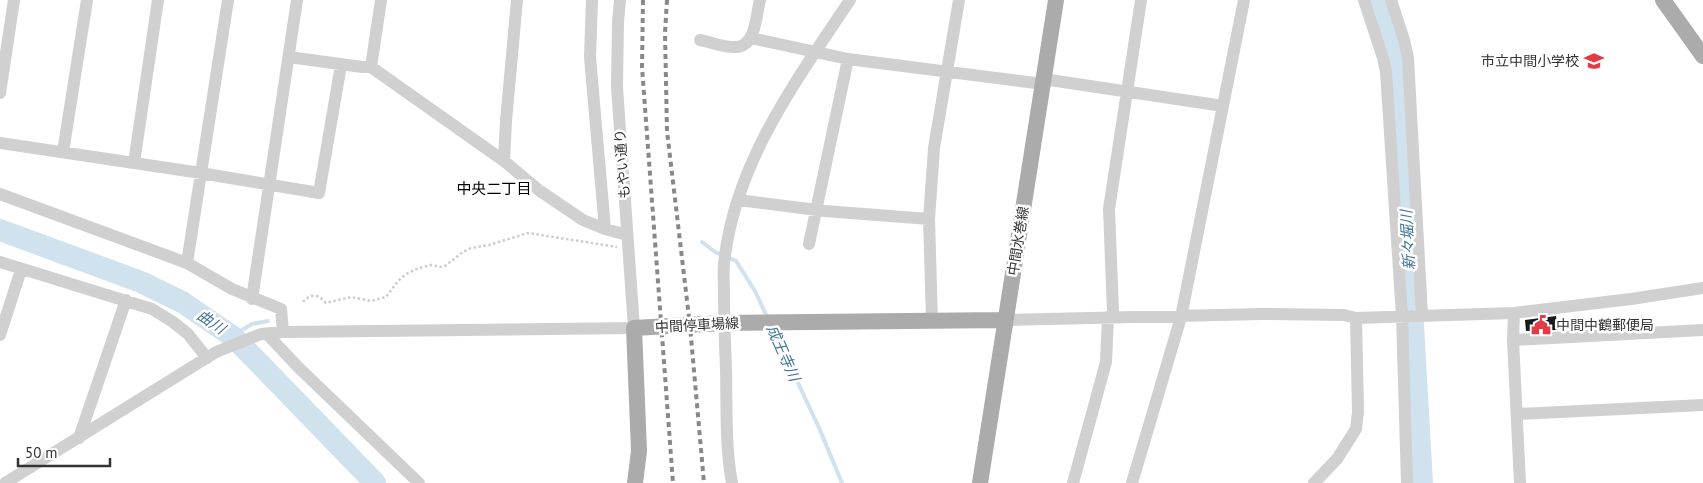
<svg xmlns="http://www.w3.org/2000/svg" width="1703" height="483" font-family="'PT Sans','Noto Sans JP',sans-serif">
	<style>
		.lines { fill: none; stroke-linecap: round; stroke-linejoin: round }
		.stream { stroke: #cfe2ee; stroke-width: 4 }
		.river { stroke: #cfe2ee; stroke-width: 22 }
		.building { fill: #1a1a1a }
		.path { stroke: #cdcdcd; stroke-width: 2.5; stroke-dasharray: 2.5 2.5; stroke-linecap: butt }
		.minor { stroke: #d0d0d0; stroke-width: 12 }
		.major { stroke: #ababab; stroke-width: 16 }
		.rail { stroke: #888; stroke-width: 4; stroke-dasharray: 5 4; stroke-linecap: butt }
		.labels { text-anchor: middle; stroke-width: 5; stroke-linejoin: round; paint-order: stroke }
		.poi-label { font-size: 14px; fill: #333; stroke: #fff; text-anchor: end }
		.street-label { font-size: 14px; fill: #333; stroke: #fff }
		.neighbourhood-label { font-size: 15px; fill: #000; stroke: #fff }
		.water-label { font-size: 15px; font-style: italic; fill: #3f7597; stroke: #fff }
	</style>
	<rect width="100%" height="100%" fill="#fff"/>
	<g class="lines">
		<path class="stream" d="M702,242L715,252L736,261L755,291L768,319
			M772,327L820,430L842,483
			M232,336L252,324L268,321"/>
		<path class="river" d="M1379,0L1398,61L1422,483
			M0,230L141,282L182,302L232,336L259,363L375,483"/>
	</g>
	<path class="building" d="M1556,316L1558,330L1526,331L1525,320Z"/>
	<g class="lines">
		<path class="path" d="M303,302C311,293 318,294 326,303L351,297L371,301L386,297L398,281L406,274L419,268L431,265L440,267L445,266L463,252L471,248L489,245L528,233L617,247"/>
		<path class="minor" d="M592,0L590,57L605,229
			M1364,0L1383,58L1386,72L1402,316L1407,483
			M1391,0L1404,40L1408,58L1422,315
			M751,38L848,59L1043,84L1050,80L1223,106
			M700,40C711,42 725,48 736,47C756,46 756,15 760,0
			M289,57L362,67H371L504,161L540,191L583,220L605,229L627,235
			M371,67L381,0
			M0,93L14,0
			M0,143L201,173L319,193L341,65
			M63,152L87,0
			M504,161L506,121L517,0
			M134,163L158,0
			M0,194L187,263L232,289L281,309L283,332
			M738,200L825,211L929,219
			M809,244L848,59
			M0,262L152,309L173,322L188,334L207,358
			M187,263L228,0
			M252,299L297,0
			M1514,313L1513,340L1520,483
			M1005,320L1262,314L1344,315L1356,318L1514,313L1631,299L1703,288
			M932,321L929,219L934,148L959,0
			M267,334L298,367L419,483
			M0,335L21,270
			M1513,340L1703,330
			M1517,414L1703,405
			M79,438L126,300
			M5,483L216,352L261,334L283,332L634,328L617,87L618,22L620,0
			M732,483C725,446 727,407 726,370C725,344 724,319 724,294C724,284 723,274 724,264C734,164 796,81 850,0
			M1073,483L1106,362L1108,318L1113,312L1109,209L1141,0
			M1132,483L1181,317L1244,0
			M1314,483L1337,459L1356,429L1358,412L1356,318"/>
		<path class="major" d="M1663,0L1703,56
			M635,483L639,451L634,328L724,323L1005,320
			M980,483L1056,0"/>
		<path class="rail" d="M643,0L642,67L673,483
			M667,0L665,33L667,131L690,326L704,483"/>
	</g>
	<defs>
		<symbol id="school-bare" viewBox="-9 -9 18 18"><path d="M0-5L7-2L0 1L-7-2ZM-4 1L0 2.5L4 1V4Q0 6-4 4Z" fill="#e63946" stroke="#fff" stroke-width="2.5" paint-order="stroke"/></symbol>
		<symbol id="civic-bare" viewBox="-9 -9 18 18"><path d="M-.6-6.5H3V-4.5H.6V-3L4-1V1h2V6H-6V1h2V-1L-.6-3ZM-1.2 2.5V6h2.4V2.5Z" fill="#e63946" stroke="#fff" stroke-width="2.5" paint-order="stroke"/></symbol>
	</defs>
	<g fill-rule="evenodd">
		<use href="#school-bare" x="1580" y="47" width="28" height="28"/>
		<use href="#civic-bare" x="1527" y="311" width="28" height="28"/>
	</g>
	<g class="labels">
		<g class="poi-label">
			<text x="1579" y="66">市立中間小学校</text>
			<text x="1556" y="330" text-anchor="start">中間中鶴郵便局</text>
		</g>
		<g class="street-label">
			<text transform="translate(622 164) rotate(-94)" y="5">もやい通り</text>
			<text transform="translate(1018 241) rotate(-81)" y="5">中間水巻線</text>
			<text transform="translate(697 325) rotate(-3)" y="5">中間停車場線</text>
		</g>
		<g class="neighbourhood-label">
			<text x="494" y="194">中央二丁目</text>
		</g>
		<g class="water-label">
			<text transform="translate(1408 240) rotate(-93)" y="5">新々堀川</text>
			<text transform="translate(211 322) rotate(34)" y="5">曲川</text>
			<text transform="translate(783 353) rotate(66)" y="5">成王寺川</text>
		</g>
	</g>
	<path d="M18 458v8h92v-8" fill="none" stroke="#333333" stroke-width="2.5"/>
	<text x="25" y="458" font-size="15" fill="#333333" stroke="#ffffff" stroke-width="4" paint-order="stroke">50 m</text>
</svg>
